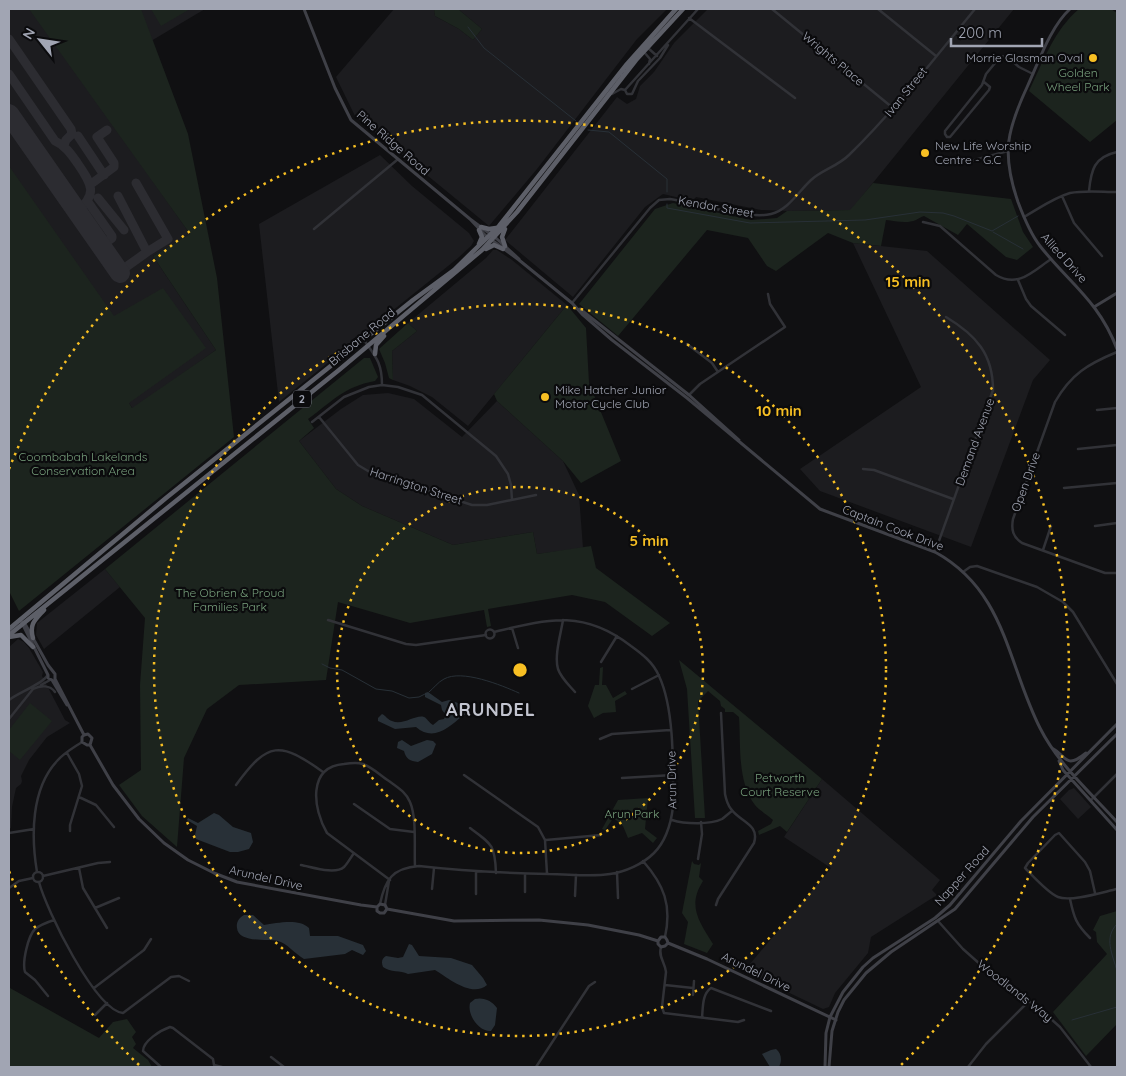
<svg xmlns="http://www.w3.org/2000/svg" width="1126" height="1076" font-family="Quicksand,sans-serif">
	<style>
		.built { fill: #1c1c1f }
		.green { fill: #1c241e }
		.water { fill: #283037 }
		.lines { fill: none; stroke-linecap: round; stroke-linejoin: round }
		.stream { stroke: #283037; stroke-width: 1 }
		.taxiway { stroke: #2c2c31; stroke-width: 9 }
		.runway { stroke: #2c2c31; stroke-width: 20 }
		.street { stroke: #313237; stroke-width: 2.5 }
		.secondary { stroke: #3f4047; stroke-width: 3 }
		.highway { stroke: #5d5f68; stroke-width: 4.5 }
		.ring { fill: none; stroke: #f7bf23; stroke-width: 2.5; stroke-dasharray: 2.5 5 }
		.poi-dot { fill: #f7bf23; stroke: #0b0b0d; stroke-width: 2 }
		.labels { text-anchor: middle; stroke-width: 4.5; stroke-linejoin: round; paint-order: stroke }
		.shield { fill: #0b0b0d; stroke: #747781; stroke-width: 1 }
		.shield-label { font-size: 11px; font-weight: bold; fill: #a1a5b3 }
		.poi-label { font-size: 12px; fill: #a1a5b3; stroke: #0b0b0d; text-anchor: start }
		.street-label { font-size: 12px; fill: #a1a5b3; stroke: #0b0b0d }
		.park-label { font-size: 12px; fill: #779f7c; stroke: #0b0b0d }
		.district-label { font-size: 18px; font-weight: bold; letter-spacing: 1px; fill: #c2c4cf; stroke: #0b0b0d }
		.centre { fill: #f7bf23; stroke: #0b0b0d; stroke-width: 2.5 }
		.ring-label { font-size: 15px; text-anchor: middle; font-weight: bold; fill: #f7bf23; stroke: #0b0b0d; stroke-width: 4.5; stroke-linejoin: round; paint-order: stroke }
	</style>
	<rect width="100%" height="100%" fill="#101012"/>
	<path class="built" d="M9,9H32L190,234L153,256L216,350L133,409L9,233Z
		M140,9H205L151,41Z
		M394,9H434L435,16L459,29L473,40L482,29L458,9H667L637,39L537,169L489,226L355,116L336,77Z
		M708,9H1014L851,210L790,211L761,210L696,197L693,201L663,194L645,207L573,297L505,240L617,97L627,104L636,99L640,86L654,72L674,43Z
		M380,155L412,186L469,233L474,241L471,246L458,258L279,402L259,224Z
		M853,243L927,251L1050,360L1033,380L971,547L820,491L800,469L921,387Z
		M493,250H497L512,260L567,305L468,426L432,397L410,386L393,380L392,351L417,331L408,323L486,258Z
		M388,393L414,399L462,437L497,401L563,461L579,495L583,548L537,554L533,532L453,545L362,506L336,489L299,441L341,409L363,395Z
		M105,569L120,587L44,649L36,635L37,623Z
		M18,639L24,642L29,648L43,672L42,676L65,720L70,723L47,737L29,760L21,776L22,781L21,784L16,788L12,807L11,828L9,829V647Z
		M822,779L940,880L932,890L937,895L871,937L868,953L835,993L829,1007L823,1009L744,971L831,868L784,837Z
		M1074,788L1091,807L1078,819L1060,799L1069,790Z"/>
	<path class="green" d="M29,9H141L188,134L217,278L234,437L19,611L9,591V166L114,316L163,288L206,348L129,403L132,408L216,350L153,256L190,234Z
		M151,9H190L161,26Z
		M434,9H458L482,29L473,40L459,29L435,16Z
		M1079,9H1111L1117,13V120L1090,142L1029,91C1043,62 1054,30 1079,9Z
		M873,183L1011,199L1023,232L1033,247L1017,260L1006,257L967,224L958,235L924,216C921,217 919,218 916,220C907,224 895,221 886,220L881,246L853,243L828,233L776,271L767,266L748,238L707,230L618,336L579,304L655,209L673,203L751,220L777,218L787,211L850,210Z
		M567,305L586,328L589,383L621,461L581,483L563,461L497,401L494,394Z
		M408,323L417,331L392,351L393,380L389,378L385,363L379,349Z
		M364,358H370L378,377L375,381C343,387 333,401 308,419L314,428L299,441L336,489L362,506L453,545L533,532L537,554L591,546L596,568L670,623L652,636L605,602L572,595L488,609L491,626L487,627L484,610L410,623L338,602L326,680L239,685L207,709L184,758L177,847L142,816L119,785L141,770L140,685L145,618L105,569Z
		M679,660L822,779L787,832L780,826L759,835L758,831L771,824L773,820C768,815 760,811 755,805C737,782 741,745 739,717L733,712H725V709L721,706L720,701L708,691L698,701L705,818H695L687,689Z
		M603,667L602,685H606L613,698L625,691L627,694L615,701L616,712L603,713L594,718L588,706L595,685H599L600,668Z
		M30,703L52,721L20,760L9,751V730Z
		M648,798L645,829L657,838L653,843L642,833L628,838L623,826L616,820H612L605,830L602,829L618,800Z
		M692,861L694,864L699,865L701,863L699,877L703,881C687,906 699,921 713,944L707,953L684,944L688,922L682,913Z
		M1117,911V1024L1086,1056L1053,1012L1107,954L1097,942L1096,932L1093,930L1100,916Z
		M10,988L99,1038L113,1022L127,1019L136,1032L132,1037L136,1044L133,1048L148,1060L152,1067H9V991Z"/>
	<path class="water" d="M428,692L442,702L449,700L467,706L469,709L466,715H463C449,728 433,742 416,727L395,729L378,721V718L382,714C386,716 388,720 392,721C403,726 416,714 424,717C427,718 429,723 433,725L439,720L444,719L446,715L442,710L441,705L425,697V693Z
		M402,740L411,746L427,740L433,741L436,744L432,754L418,762C410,761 406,759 404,751L397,748L398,742Z
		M214,813L219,815L233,827L251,833L253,842L249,849L238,852H230L196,839L195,835L197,826L187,820L188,818L198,823Z
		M244,915H253L264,925C277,923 299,918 309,928L310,936H338L363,945L366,951L363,955L352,950L345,954L304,959C295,954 287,943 278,941C268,939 238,943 237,928C236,922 239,918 244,915Z
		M409,944L412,945L419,956L451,958L472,965L483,978L487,985C472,998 448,978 435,970L408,974C400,970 391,973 383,967C381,962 382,958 386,956L398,958L403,957Z
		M475,999C484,997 492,1001 497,1008L495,1025L491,1031C479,1032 467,1015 470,1003Z
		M771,1050L776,1049C782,1054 782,1061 779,1067H770L762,1054Z"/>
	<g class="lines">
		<path class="stream" d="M468,27L484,48L576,121
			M588,130L609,132L667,179V192
			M667,204V208L750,223L865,220L920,212L943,213L954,216L992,231L1018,216
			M993,232L1023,249
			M322,664L330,668L342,670L376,689L392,691L409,698L419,697L425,694
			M429,692C434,688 438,682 444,679C462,669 501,685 519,693
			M1117,924C1103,938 1113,955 1117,971
			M1072,1020L1117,1007"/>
		<path class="taxiway" d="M9,39L71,129L72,134L66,140L64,145
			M9,74L55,141C66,146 71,154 78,164C91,183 99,195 76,211
			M78,136L104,175
			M136,183L168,239L147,252
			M91,184L114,167V163L97,137L107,130
			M118,196L147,252L119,272
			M98,198L124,230
			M88,202L112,236V238L101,246"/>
		<path class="runway" d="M9,114L120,273"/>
		<path class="street" d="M772,9L893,108
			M878,9L936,56
			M689,18L795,98
			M648,48L657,56
			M644,52L650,59L649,64
			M984,82L990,87L989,90L950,137H947L945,134V131L982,85L986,74L1000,57L1006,56L1019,67L1033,74
			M625,90L698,9
			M612,94L621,89L625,90L627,94H632L638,81L660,58L668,45
			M967,162L1008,151
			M1089,191C1091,170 1094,157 1117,152
			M1062,196L1074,223L1102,256
			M1024,217C1038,209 1053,198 1070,193C1085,190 1102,192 1117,192
			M923,222L940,226L996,275C1018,288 1032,272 1051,259
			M314,229L397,160
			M1018,280L1026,299L1031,306L1065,335
			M572,303L650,208L659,200L670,199C695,203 749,220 771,214C788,210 799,191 811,180C822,170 838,166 849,155C895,110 934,59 975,9
			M364,340C376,357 382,363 382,385
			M687,344L712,363L718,372
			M1117,352C1088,364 1071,374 1055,402L1013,519C1011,530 1013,537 1022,543L1105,573H1117
			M689,395L700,384L785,327L770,304L768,294
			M1097,410L1117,408
			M319,417L358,465L368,471L472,505H487L536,495
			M312,422L344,397L369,387L382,385L398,387L422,395L496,456L508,474L511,485L512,500
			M1078,449L1117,445
			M863,469L874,470L953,499
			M1064,488L1117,483
			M1095,526L1117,523
			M1043,550L1051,526
			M935,552L993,390C993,354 976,335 946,317
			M963,572L970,567L977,566L1037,587L1063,602L1073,612L1117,684
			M328,620L406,644L416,645L486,635
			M563,620C561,633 554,656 558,669C561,678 569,685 575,692
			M512,628L518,648
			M485.5 634a4.5 4.5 0 1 1 9 0a4.5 4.5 0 1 1-9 0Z
			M601,662L617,636
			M41,685L50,680
			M632,689L659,675
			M9,700C18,693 42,684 47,676
			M9,719L33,689C41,685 50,685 55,692
			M600,739L612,734L670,730
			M67,753L79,774L82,786L70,825V831
			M464,775L538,827L545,840L547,874
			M622,778L673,775
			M236,785C268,741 280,741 323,772
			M79,797L96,805L114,827
			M1091,800L1117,774
			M354,804L390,829L414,832
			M672,820C684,824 710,825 722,819C725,817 729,813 732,811
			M470,828C492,844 495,845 496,873
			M9,833L34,829
			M546,840L601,835
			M698,859L702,834L701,822
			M643,861C664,885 672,905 665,937
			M301,865C312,867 335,875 344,867C348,863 351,857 354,853
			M79,868L83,888L107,928
			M33 877a5 5 0 1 1 10 0a5 5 0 1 1-10 0Z
			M37,872C31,836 31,789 57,761C64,753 73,748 82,742
			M617,872L618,898
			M43,876L98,863L110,862
			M390,880L327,833C313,809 307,767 344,764C350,763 357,762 363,764C372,767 381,776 389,781C397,787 406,792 410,802C417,818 414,848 415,866
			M39,882C46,909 95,1010 123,1013L171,977L179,976L189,981
			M9,888L19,881L33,878
			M432,889L434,868
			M525,892V874
			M1095,893L1090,871L1085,862L1059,833L1055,835L1028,863L1025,868C1033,876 1048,893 1058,897C1071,902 1103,892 1117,889V888
			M476,894V872
			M575,896L576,875
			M1070,899C1074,918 1076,924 1090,938
			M380,904C385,880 392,868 419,866C462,871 505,873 549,874C569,874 590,877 610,874C625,872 643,864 654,853C666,841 671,823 673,807C673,769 675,710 659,676C653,662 642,654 631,646C583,609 548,619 494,632
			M385,905L389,881
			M716,905L718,899L754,843C760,824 740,822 731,809C727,804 726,799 725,794L721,713
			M95,908L119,898
			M938,921L963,949L981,965L1042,1011L1060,1027L1091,1067
			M661,947C658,957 665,962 666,972L662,1007L664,1013L738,1022L744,1020
			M665,985L693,988
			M94,988L144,950L151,939
			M693,995L694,981
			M48,996L35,980L25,972C22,962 28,936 35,929C40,925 48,922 54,920
			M95,1015L107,1003
			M702,1018C703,1008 702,994 711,988L771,1011
			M271,1057L284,1067
			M161,1067L143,1051C143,1041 161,1030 170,1027L173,1028L213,1059L214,1065L222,1067
			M536,1067L589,986L595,982
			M968,1067L986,1044L1029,1001"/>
		<path class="secondary" d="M304,9L335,88L351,120L470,219L497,239L519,259
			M1070,9C1051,26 1039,61 1028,85C1007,130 1001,153 1018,202C1024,218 1030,233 1040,246C1069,283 1099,301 1117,349
			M470,219L485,235L519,260L572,303L582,314L612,340L687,398L820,509L935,552C1006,591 1007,663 1040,728C1058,764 1090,792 1117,822
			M1094,307L1117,293
			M580,309L689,395L739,440
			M20,619L48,675V678L52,680L67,705
			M24,622L48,665L55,674V679L84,735
			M84,735L82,737V742L87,745H90
			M84,735L88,734L92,738L90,745
			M90,745L113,785L139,819L164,843L188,860L214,873L237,882L361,905L377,907L380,904L385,905L387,909
			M1052,748C1067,756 1065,770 1086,753
			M1059,761L1063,770L1117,830
			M377,907V911L380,913H384L387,909
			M387,909L454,921L539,920L588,925L639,935L658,941
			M658,941L661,937H665L667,940L668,943
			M658,941V944L661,947L665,946L668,943
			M668,943L707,959L836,1020
			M825,1067L826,1033L830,1017L843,992L863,967L873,958L935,918L950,905L1021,821L1117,724
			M829,1067L832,1031L838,1012L844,1000L866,973L891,952L955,909L1033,817L1117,734"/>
		<path class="highway" d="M481,227L489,229L496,228
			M479,244L482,237L479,230
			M505,246L502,237L505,229
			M486,249L494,245L503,249
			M375,354L376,345L384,336
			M9,629L166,498L413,300L454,270L499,226L627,64L676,9
			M9,635L339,370L482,250L517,212L636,60L683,9
			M9,637L21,635L33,647
			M33,638C29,624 35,620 44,610"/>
	</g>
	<g class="ring">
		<circle cx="520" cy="670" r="183"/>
		<circle cx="520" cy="670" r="366"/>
		<path d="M139 1065A549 549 0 0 1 9 871M9 469A549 549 0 1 1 901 1065"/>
	</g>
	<g class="poi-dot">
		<circle cx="1093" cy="58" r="5"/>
		<circle cx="925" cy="153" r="5"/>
		<circle cx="545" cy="397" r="5"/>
	</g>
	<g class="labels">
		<rect class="shield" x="293" y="390.5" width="18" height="17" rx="4"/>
		<g class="shield-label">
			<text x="302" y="403">2</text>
		</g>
		<g class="poi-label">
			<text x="1083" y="62" text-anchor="end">Morrie Glasman Oval</text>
			<text x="935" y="150">New Life Worship<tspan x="935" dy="14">Centre - G.C</tspan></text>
			<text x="555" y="394">Mike Hatcher Junior<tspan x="555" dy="14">Motor Cycle Club</tspan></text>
		</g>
		<g class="street-label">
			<text transform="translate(833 59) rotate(40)" y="4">Wrights Place</text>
			<text transform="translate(906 92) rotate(-51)" y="4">Ivan Street</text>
			<text transform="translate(393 143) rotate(41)" y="4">Pine Ridge Road</text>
			<text transform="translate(716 207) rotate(10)" y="4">Kendor Street</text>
			<text transform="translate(1064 258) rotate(48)" y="4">Allied Drive</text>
			<text transform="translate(362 337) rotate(-40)" y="4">Brisbane Road</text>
			<text transform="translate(975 442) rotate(-70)" y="4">Demand Avenue</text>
			<text transform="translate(1026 482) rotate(-70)" y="4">Open Drive</text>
			<text transform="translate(416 486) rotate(18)" y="4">Harrington Street</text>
			<text transform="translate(893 528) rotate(21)" y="4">Captain Cook Drive</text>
			<text transform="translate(672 780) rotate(-91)" y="4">Arun Drive</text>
			<text transform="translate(962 876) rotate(-48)" y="4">Napper Road</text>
			<text transform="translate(266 878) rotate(13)" y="4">Arundel Drive</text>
			<text transform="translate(756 972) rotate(26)" y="4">Arundel Drive</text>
			<text transform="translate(1015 991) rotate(38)" y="4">Woodlands Way</text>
		</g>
		<g class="park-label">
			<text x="1078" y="77">Golden<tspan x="1078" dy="14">Wheel Park</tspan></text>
			<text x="83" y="461">Coombabah Lakelands<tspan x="83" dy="14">Conservation Area</tspan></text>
			<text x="230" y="597">The Obrien &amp; Proud<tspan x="230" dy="14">Families Park</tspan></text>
			<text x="780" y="782">Petworth<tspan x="780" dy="14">Court Reserve</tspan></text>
			<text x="632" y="818">Arun Park</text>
		</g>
		<g class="district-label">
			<text x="491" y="716">ARUNDEL</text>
		</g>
	</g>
	<circle cx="520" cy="670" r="8" class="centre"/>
	<g class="ring-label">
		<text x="908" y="287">15 min</text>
		<text x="779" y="416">10 min</text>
		<text x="649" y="546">5 min</text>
	</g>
	<rect width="1126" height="1076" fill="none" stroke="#a1a5b3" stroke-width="20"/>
	<g transform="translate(40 40) rotate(300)" stroke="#0b0b0d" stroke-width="4" paint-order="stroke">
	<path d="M0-4L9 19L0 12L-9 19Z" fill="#a1a5b3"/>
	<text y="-8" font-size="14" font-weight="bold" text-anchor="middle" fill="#a1a5b3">N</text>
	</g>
	<path d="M951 38v8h91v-8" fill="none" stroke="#a1a5b3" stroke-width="2.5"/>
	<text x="958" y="38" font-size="15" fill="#a1a5b3" stroke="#0b0b0d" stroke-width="4" paint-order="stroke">200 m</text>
</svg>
